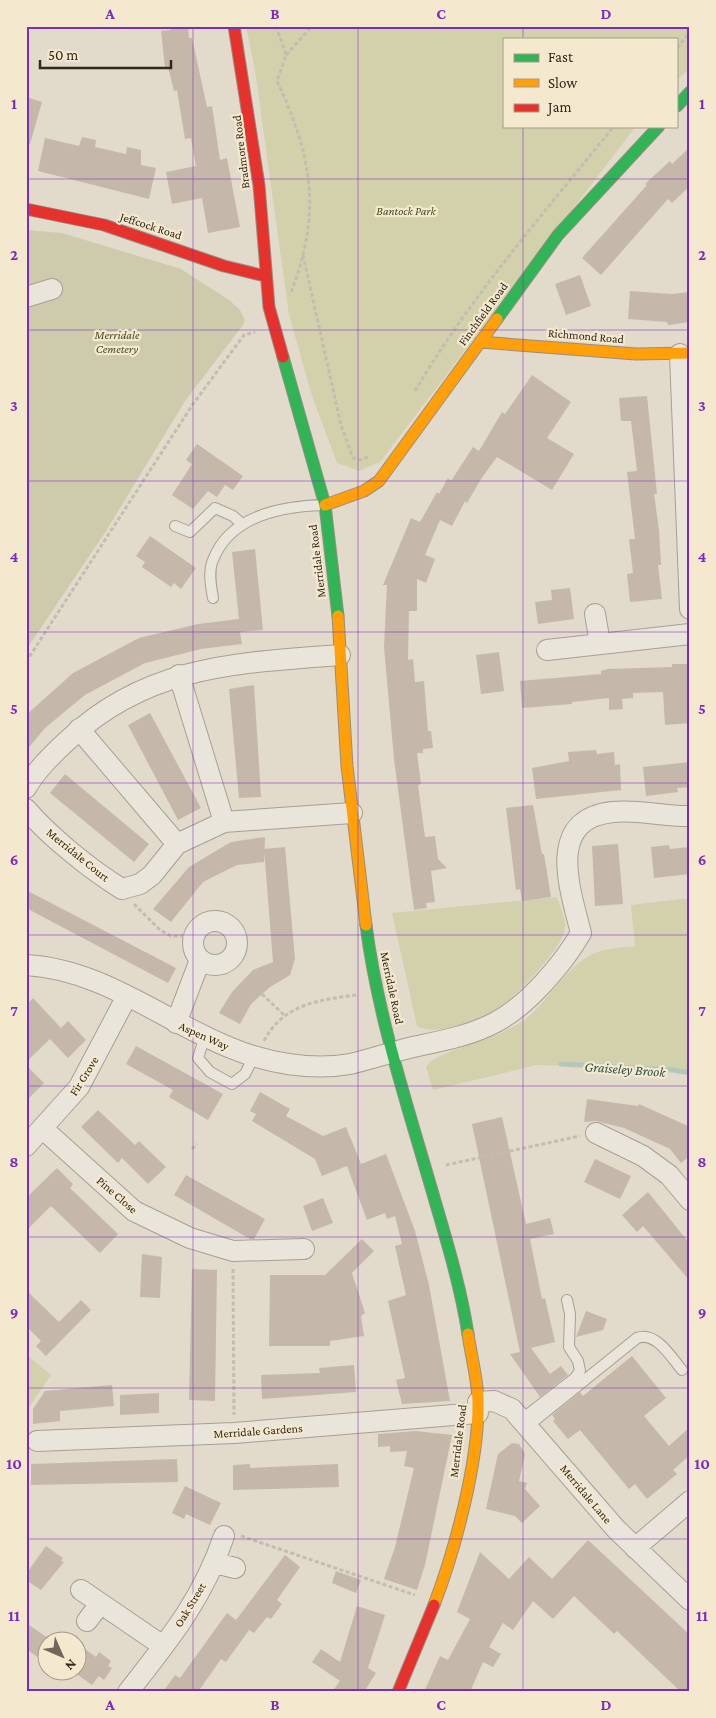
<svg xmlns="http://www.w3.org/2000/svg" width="716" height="1718" font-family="'Crimson Pro',serif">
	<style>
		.green { fill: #d3d1ac }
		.cemetery { fill: #cdcbac }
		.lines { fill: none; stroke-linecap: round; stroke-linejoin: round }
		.stream { stroke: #b5c6bb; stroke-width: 5 }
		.building { fill: #c5b8ab }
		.lane-casing { stroke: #a79f94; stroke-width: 12 }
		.street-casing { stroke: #a79f94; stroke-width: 22 }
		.fast-casing { stroke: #968e83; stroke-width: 13 }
		.slow-casing { stroke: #968e83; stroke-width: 13 }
		.jam-casing { stroke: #968e83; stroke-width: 13 }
		.path { stroke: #c3bcb2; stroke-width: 3; stroke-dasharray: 4 2.5; stroke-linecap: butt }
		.lane { stroke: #eae5db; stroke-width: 10 }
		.street { stroke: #eae5db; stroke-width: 20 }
		.fast { stroke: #30b455; stroke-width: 11 }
		.slow { stroke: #ff9f0a; stroke-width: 11 }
		.jam { stroke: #e5322d; stroke-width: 11 }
		.grid { fill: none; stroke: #7b2cbf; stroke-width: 1; stroke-opacity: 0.55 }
		.labels { text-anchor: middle; stroke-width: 4.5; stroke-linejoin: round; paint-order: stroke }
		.street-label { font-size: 12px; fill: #34271c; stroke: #f4e8ce }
		.park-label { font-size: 12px; font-style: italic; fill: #475023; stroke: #f4e8ce }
		.water-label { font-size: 14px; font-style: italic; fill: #2b5450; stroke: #f4e8ce }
		.neatline { fill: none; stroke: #7b2cbf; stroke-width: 2 }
		.grid-label { font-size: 16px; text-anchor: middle; font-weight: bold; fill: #7b2cbf }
	</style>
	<rect width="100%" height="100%" fill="#e2daca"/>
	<path class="green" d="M246,26H690V68L677,80V39H505V126H636L380,462L359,471L337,463L312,396L289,315L255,70Z
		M557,897C559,905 566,918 565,927C564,948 515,997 497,1009C480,1021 436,1037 417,1026L392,913Z
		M690,898V1073L642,1068L537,1065L433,1090L426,1067C434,1052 486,1042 505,1031C512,1027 519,1024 525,1020C548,1001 562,973 587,957C602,948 619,948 635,946L631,905Z
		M26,1354L51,1375L26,1412Z"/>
	<path class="cemetery" d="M26,230L62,233L181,269L229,300L240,310L245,320L243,325L185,401L106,531L26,650Z"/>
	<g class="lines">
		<path class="stream" d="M561,1064L673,1070L690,1073"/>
	</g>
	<path class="building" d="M170,26H188L189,38H192L207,107L212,106L220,160L227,158L240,227L208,233L202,198L172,204L166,172L196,166L191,138L185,139L177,90L174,91L168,67L165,68L161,31L171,30Z
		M26,97L42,102L30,144L26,143Z
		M82,137L96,140L95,147L126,154L127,147L141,150V165L156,168L149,199L38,171L45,138L79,146Z
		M690,147V186L672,203L668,199L601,275L582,258L647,185L645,184L670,161L672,164Z
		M580,275L591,306L566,315L555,284Z
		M630,291L672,294L690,292V322L668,325L667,322L628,319Z
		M532,375L571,402L547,438L574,454L552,490L497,457L481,479L467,503L465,501L452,526L440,520L425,555L435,559L426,583L417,579V611H409L408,660L413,659L415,682L424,681L428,731H431L433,748L423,749V753H417L421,784L418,785L425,837L435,836L438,859L447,868L431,871L435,902L426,903L427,908L414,910L394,759L384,647L387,585H383L411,518L420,522L437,492L439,494L448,478L451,481L473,447L479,451L502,412L505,414Z
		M647,396L657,494H654L659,530L661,565H658L662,599L630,602L627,574L633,573L629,539H635L627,472L637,471L631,421H621L619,398Z
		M197,444L243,476L233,490L225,485L217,497L208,491L193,509L172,495L192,464L186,460Z
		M150,536L196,568L181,589L174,583L171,587L142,567L145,562L136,556Z
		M255,549L263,630L240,632L242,644L201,649L145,663L85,695L45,728L26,751V715L73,673L139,638L198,624L239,619L232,552Z
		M570,588L574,619L538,624L535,602L552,600L551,590Z
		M499,652L504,691L481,694L476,655Z
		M672,664H690V723L665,725L663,692L633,693V698L622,699L623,709L609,710V698L572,702V704L522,708L520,681L601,674V671L607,669L672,667Z
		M254,685L261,797L239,798L229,689Z
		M150,713L201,808L178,820L128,725Z
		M596,750L597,754L614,752L615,765L620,764L621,790L536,799L532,768L569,761L568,752Z
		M690,762V787L677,788L678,792L646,796L643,767Z
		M65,774L149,844L134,862L50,793Z
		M533,805L542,854H544L551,897L522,901L520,889L516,890L506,808Z
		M265,837L264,862L237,865L203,882L171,922L153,909L189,867L231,842Z
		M618,844L623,904L595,906L592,846Z
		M669,845L670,849L690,847V874L654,878L651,847Z
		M285,847L295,959L290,975L270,987L251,1004L240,1024L219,1013L232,992L253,970L273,962L264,849Z
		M26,890L176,968L168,983L26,908Z
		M33,998L61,1028L68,1021L86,1040L68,1058L50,1039L26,1062V1005Z
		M136,1046L223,1094L208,1120L169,1097L173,1090L126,1064Z
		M26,1065L44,1083L26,1101Z
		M260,1092L290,1109L286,1116L323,1136L346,1127L361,1164L386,1154L415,1231L429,1285L450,1401L402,1404L396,1380L405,1378L388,1301L406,1295L395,1246L402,1244L395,1216L387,1219L385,1213L367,1220L347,1166L322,1176L315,1159L252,1121L256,1114L250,1111Z
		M587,1099L638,1106L639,1104L690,1127V1156L681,1163L670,1149L624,1128L596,1121L584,1122Z
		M98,1110L135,1145L139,1141L166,1167L148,1184L122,1158L118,1163L81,1127Z
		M502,1117L526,1224L550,1218L554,1234L530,1239L542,1299L545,1298L555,1342L531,1348L550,1374L561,1366L568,1375L540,1397L510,1354L520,1352L472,1124Z
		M595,1159L631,1176L620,1199L584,1182Z
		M57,1168L73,1184L70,1188L118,1234L100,1253L51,1206L26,1231V1198Z
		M186,1175L265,1219L254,1239H250L174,1195Z
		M648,1192L690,1244V1281L643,1226L637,1232L622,1215Z
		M323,1198L333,1223L312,1231L303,1206Z
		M362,1239L374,1251L352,1273L365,1313L361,1316L364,1336L330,1341V1346H269L270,1275H325Z
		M142,1254L162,1257L160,1298L140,1297Z
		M192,1269L217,1270L215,1401L189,1400Z
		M26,1290L59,1322L81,1300L91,1310L46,1356L36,1346L41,1341L26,1326Z
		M586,1311L607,1319L603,1330L576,1337Z
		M632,1356L666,1398L644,1416L669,1446L690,1427V1455L673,1470L677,1474L647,1499L635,1484L629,1489L580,1430L568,1439L553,1421L555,1419L552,1415L580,1392L583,1396Z
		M354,1365L356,1392L262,1399L261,1375L320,1373L319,1368Z
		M112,1385L114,1406L60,1411V1421L33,1424V1409L45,1391Z
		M159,1393V1413L120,1415V1395Z
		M416,1431L452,1435L425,1565L417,1590L384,1579L395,1547L414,1468L404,1466L407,1451L390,1452V1446L378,1447V1434Z
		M512,1443L519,1444L525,1454L519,1481L527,1483L525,1489L540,1506L522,1523L515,1516L486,1509L498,1454Z
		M177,1459L178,1482L31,1485V1464Z
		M250,1464V1468L338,1464L339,1487L233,1490V1465Z
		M185,1486L221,1503L210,1525L186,1514L184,1519L172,1513Z
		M588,1540L690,1635V1692H681L617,1631L614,1634L574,1596L553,1619L533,1601L513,1630L503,1623L489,1647L501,1654L493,1667L483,1662L470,1692H424L440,1656L448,1660L470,1619L457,1612L480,1552L509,1579L529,1557L552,1579Z
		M46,1546L63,1558L61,1561L64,1562L41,1590L26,1580V1574Z
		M285,1555L300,1567L277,1600L282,1604L271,1619L267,1617L254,1633L249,1630L226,1662L221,1659L198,1692H163L175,1675L180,1678L227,1613L236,1620Z
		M336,1571L361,1580L356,1593L332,1583Z
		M357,1606L385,1615L368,1668L376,1673L364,1692H332L340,1681L312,1662L321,1649L340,1662Z
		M26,1623L48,1638V1664L26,1649Z
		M78,1644L96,1657L99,1652L111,1661L108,1666L112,1668L104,1680L99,1676L92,1685L78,1675Z"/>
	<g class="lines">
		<defs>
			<path id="lane" d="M175,526L190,532L215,508L233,516L242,524
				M213,598C211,587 208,571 213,560C230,516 282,506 324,505
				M205,1036L198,1058L210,1072L232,1084L245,1074L254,1056
				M522,1419L575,1378L580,1371L578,1361L569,1347L570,1314L567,1300
				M529,1425L637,1338C656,1331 671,1357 682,1370"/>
			<path id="street" d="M26,297L52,289
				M680,354L690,609
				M595,614L600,643
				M547,650L690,634
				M179,675L224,822
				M79,729L177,844
				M26,788C37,769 52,755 68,740C147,665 238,663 340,655
				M26,809C50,837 91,870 122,889L140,884L152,875L177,844L224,822L352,813
				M193 943a22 22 0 1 1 44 0a22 22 0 1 1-44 0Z
				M26,965C102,969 163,1021 231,1048C267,1063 312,1071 350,1064C371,1059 392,1052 413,1047C441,1041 470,1036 496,1022C528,1005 563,964 581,933C570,889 545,819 613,812C638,809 665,817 690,816
				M176,1023L200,960
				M42,1128L134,1211L190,1238L233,1251L304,1249
				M596,1133L643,1156L669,1175L690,1200
				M26,1146L79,1087L127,996
				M478,1402L494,1401L512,1409L616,1529L690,1600
				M37,1441L234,1433L478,1413
				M635,1548L690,1501
				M215,1563L235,1568
				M81,1590L163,1646
				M87,1621L100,1604
				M128,1692C168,1641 203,1599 224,1536"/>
			<path id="fast" d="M677,106L690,92
				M497,319L558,235L659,126
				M283,357L325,505L338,616
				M366,925C378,1019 409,1110 435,1201C448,1245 461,1289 468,1334"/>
			<path id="slow" d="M480,342L636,354L690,353
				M325,505L364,491L379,481L497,319
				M338,616L347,766L366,925
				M434,1605C455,1550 479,1461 478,1402C478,1380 471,1356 468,1334"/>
			<path id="jam" d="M234,26L259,185L269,307L283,357
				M26,209L104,225L224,266L265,276
				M398,1692L434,1605"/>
		</defs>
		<use href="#lane" class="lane-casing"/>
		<use href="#street" class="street-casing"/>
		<use href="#fast" class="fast-casing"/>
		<use href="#slow" class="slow-casing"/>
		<use href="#jam" class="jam-casing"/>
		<path class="path" d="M276,26L286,55L277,81C313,158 322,214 290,295
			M677,48L690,32
			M286,55L312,26
			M303,255L341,425L353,458L360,460L368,457
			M415,391C471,296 545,212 614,126
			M26,662L193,404L244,335L255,332
			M134,904L160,930L171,936H194
			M262,994L285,1016
			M264,1041C283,1004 319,1000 356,995
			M192,1149L197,1144
			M446,1165L580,1136
			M233,1269L234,1415
			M241,1536L415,1595"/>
		<use href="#lane" class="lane"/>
		<use href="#street" class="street"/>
		<use href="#fast" class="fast"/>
		<use href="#slow" class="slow"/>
		<use href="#jam" class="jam"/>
	</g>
	<path class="grid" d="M193,26V1692M358,26V1692M523,26V39M523,126V1692M26,179H690M26,330H690M26,481H690M26,632H690M26,783H690M26,935H690M26,1086H690M26,1237H690M26,1388H690M26,1539H690"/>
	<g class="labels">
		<g class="street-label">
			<text transform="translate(241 152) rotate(-97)" y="4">Bradmore Road</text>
			<text transform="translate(151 226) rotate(18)" y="4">Jeffcock Road</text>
			<text transform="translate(483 314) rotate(-54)" y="4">Finchfield Road</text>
			<text transform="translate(586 336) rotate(5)" y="4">Richmond Road</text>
			<text transform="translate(317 561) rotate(-97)" y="4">Merridale Road</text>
			<text transform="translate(78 855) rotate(39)" y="4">Merridale Court</text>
			<text transform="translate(392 988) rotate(78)" y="4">Merridale Road</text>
			<text transform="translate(204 1036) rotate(24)" y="4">Aspen Way</text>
			<text transform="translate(84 1076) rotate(-58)" y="4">Fir Grove</text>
			<text transform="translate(117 1195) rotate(41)" y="4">Pine Close</text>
			<text transform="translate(258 1431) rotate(-4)" y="4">Merridale Gardens</text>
			<text transform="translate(458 1441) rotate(-83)" y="4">Merridale Road</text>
			<text transform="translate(586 1494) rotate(50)" y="4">Merridale Lane</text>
			<text transform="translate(190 1605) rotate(-59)" y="4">Oak Street</text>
		</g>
		<g class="park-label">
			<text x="406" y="215">Bantock Park</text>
			<text x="117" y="339">Merridale<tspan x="117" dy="14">Cemetery</tspan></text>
		</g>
		<g class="water-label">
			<text transform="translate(625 1069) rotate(4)" y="5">Graiseley Brook</text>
		</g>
	</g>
	<rect width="716" height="1718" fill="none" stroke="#f4e8ce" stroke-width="55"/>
	<rect x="503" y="38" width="175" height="90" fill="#f4e8ce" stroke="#a79b87"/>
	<rect x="514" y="54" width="25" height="8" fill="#30b455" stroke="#a79b87"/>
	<text x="548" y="62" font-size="15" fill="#34271c">Fast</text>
	<rect x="514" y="79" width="25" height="8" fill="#ff9f0a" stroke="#a79b87"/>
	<text x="548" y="88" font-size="15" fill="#34271c">Slow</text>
	<rect x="514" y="104" width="25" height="8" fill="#e5322d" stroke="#a79b87"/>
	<text x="548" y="112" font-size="15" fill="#34271c">Jam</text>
	<g transform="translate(62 1656) rotate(135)"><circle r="24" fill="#f4e8ce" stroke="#a79b87"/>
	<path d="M0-4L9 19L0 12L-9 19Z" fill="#716659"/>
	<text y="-8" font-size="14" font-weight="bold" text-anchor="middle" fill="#34271c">N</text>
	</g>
	<path d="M40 60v8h131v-8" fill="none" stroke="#34271c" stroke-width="2.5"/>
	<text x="48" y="60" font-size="15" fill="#34271c" stroke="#f4e8ce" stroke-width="4" paint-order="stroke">50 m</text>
	<rect x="28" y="28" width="660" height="1662" class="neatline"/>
	<g class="grid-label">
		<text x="110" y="19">A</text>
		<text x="275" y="19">B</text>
		<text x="441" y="19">C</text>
		<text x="606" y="19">D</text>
		<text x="14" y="109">1</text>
		<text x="702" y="109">1</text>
		<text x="14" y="260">2</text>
		<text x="702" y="260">2</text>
		<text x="14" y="411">3</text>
		<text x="702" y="411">3</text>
		<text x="14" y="562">4</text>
		<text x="702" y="562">4</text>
		<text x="14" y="714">5</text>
		<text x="702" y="714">5</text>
		<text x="14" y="865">6</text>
		<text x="702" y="865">6</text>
		<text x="14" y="1016">7</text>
		<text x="702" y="1016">7</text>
		<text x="14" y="1167">8</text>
		<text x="702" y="1167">8</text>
		<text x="14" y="1318">9</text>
		<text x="702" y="1318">9</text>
		<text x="14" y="1469">10</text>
		<text x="702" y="1469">10</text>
		<text x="14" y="1621">11</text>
		<text x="702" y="1621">11</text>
		<text x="110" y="1710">A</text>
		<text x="275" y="1710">B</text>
		<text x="441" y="1710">C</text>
		<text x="606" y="1710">D</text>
	</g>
</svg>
